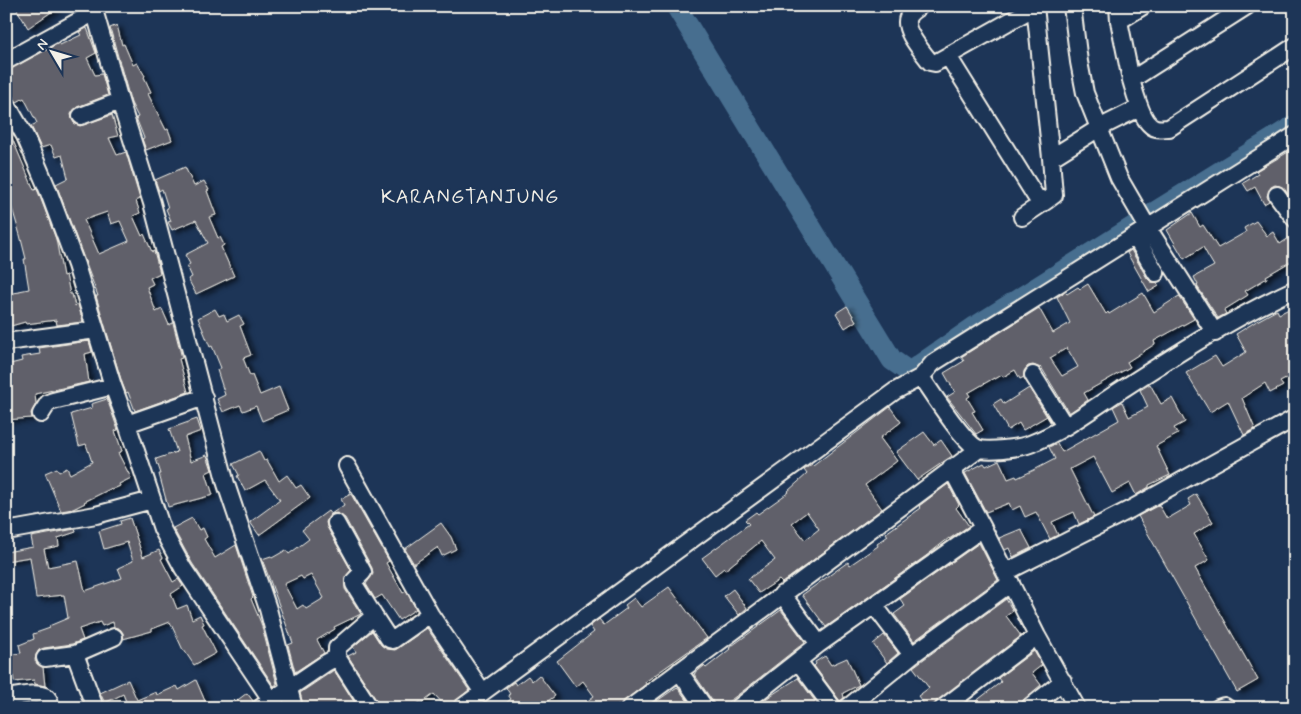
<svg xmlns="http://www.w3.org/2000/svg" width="1301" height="714" font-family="Mynerve,sans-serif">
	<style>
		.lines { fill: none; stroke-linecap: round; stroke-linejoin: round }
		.river { stroke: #476e8f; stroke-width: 21 }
		.building { fill: #61616a; stroke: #f4f1e8; fill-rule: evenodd; filter: url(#shadow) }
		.minor-casing { stroke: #f4f1e8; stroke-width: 20 }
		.minor { stroke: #1d3557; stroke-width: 16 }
		.labels { text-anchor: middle; stroke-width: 4; stroke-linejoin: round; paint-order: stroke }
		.quarter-label { font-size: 20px; letter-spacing: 1px; fill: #f4f1e8; stroke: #1d3557 }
	</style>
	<defs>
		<filter id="shadow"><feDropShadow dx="4.5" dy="2.5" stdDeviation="2.5" flood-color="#0009"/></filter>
	</defs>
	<rect width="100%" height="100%" fill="#1d3557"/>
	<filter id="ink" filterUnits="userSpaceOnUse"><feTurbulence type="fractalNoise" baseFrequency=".02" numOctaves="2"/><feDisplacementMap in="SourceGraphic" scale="10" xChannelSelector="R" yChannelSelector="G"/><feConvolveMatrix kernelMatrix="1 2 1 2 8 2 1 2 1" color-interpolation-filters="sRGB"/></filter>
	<g filter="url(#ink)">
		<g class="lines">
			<path class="river" d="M676,6L892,360L905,369L911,371L976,326L1134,226
				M1155,212L1295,125"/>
		</g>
		<path class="building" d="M15,6H60L28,28Z
			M117,25L122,45L124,44L133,65L137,63L145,76L144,77L151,92L148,94L166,130L168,129L172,140L146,150L142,139L144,138L136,118L138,117L131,103L110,28Z
			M87,28L96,53L87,58L95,75L102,74L108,95L77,107L71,114L72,119L74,123L80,126L112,115L118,136L109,138L117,155L126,152L140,199L136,201L140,213L133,216L142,236L144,234L152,252L154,251L160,273L150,278L153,284L147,287L156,312L162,309L169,325L173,323L182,358L179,359L188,392L135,411L128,392L126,393L122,383L96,296H98L56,184L68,178L62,155L56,157L51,145L41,148L31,126L37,123L24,98L17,102L6,87V71L59,43L60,45L81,35L79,32ZM107,212L111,224L120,221L129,241L99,254L84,220Z
			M6,124L34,190L37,189L39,194L56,239L63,276L66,275L70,294H72L75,306L78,304L83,322L57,325L56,320L26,324L25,322L11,326L6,304V294L20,292L19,291L29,289L24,259H26L20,235L9,198L6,200Z
			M1295,148V202L1280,186L1275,185L1271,187L1267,196L1269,201L1264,204L1255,187L1248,191L1243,183L1258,174L1256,171Z
			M185,167L194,186L204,181L209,190L207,191L216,215L209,217L218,238L220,237L224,245L221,247L234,276L196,294L188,279L192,277L187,266L190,264L185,255L208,243L196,220L172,230L168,222L171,221L166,209L168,208L162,189L159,191L155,180Z
			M1192,213L1200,227L1203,225L1218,248L1246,232L1244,228L1256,221L1267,236L1273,232L1280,244L1289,238L1295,248V259L1266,276L1267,278L1245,291L1248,295L1224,310L1226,314L1218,318L1197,286L1198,285L1194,277L1214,266L1208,256L1203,247L1184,259L1167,230Z
			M1131,250L1147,278L1151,282L1157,283L1159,286L1149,292L1127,253Z
			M1088,284L1106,314L1108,312L1109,314L1143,293L1154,312L1179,296L1194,319L1154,341L1155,344L1127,362L1130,367L1084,393L1088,400L1069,413L1041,367L1040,368L1033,365L1028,366L1024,371V377L1020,379L1015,370L1003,377L1002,375L995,379L994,378L968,393L970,396L967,398L975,411L972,412L983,430L976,434L947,397L955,392L944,373L964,361L961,357L1039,308L1053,333L1070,323L1057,297L1065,292L1067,294L1078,287L1080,289ZM1067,348L1078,367L1062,376L1050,358Z
			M847,306L856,321L845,328L836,313Z
			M1295,306V374L1280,382L1283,386L1270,393L1265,383L1242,398L1255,429L1244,435L1228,401L1210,412L1186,373L1215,356L1222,367L1246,352L1236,334L1255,322L1277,310L1279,314Z
			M215,309L219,316L224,314L227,321L239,315L244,324L240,326L251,355L243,358L250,376L252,375L260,395L279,387L288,410L262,421L256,406L243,411L240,405L223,412L217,399L225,395L217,370L221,368L212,346L210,347L198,318Z
			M89,341L92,352L85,354L89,382L35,394L36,404L31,413L32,418L6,420V403L9,402L6,388V365L22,361L21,357L40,354L39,348Z
			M1150,384L1161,404L1172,398L1185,422L1174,428L1178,434L1156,446L1170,475L1149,485V487L1136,495L1130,483L1112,493L1093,457L1070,469L1094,517L1079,524L1074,512L1052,522L1058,535L1050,539L1036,512L1025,517L1020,506L1012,510L1009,503L986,512L965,473L984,463L986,466L999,460L1008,479L1016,476L1017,478L1034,470L1055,459L1049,447L1057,443L1062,452L1119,420L1113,407L1122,402L1129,417L1148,407L1140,390Z
			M1029,388L1051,423L1047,416L1023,430L1019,423L1008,430L993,404L1001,399L1004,404Z
			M107,399L118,430L115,431L122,451L118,453L131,478L119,484L120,486L111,490L110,489L84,502L85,503L73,509L61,511L45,473L57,468L59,472L67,468L70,474L92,462L86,444L79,446L71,414L92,408L91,404Z
			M890,407L901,422L880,438L897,461L865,485L882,509L782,583L779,580L759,593L748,579L775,560L761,541L725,570L724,568L715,575L702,558L749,524L745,520L756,512L758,514L789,492L788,491L807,474L804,470L812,465L813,466ZM807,512L819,529L805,540L792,523Z
			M197,419L201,431L185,437L191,461L207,455L212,470L206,473L213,495L168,507L159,474H161L156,459L177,452L169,429Z
			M924,432L934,445L941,440L952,456L917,480L896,452Z
			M259,451L264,461L267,460L279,481L287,475L296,488L301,485L310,498L259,535L250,522L280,500L265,480L245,491L237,476L239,475L233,464Z
			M948,484L959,505L956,508L969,526L949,539V538L926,556L826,627L802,595L848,562L850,565L878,546L877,544L888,536L886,533L921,508L919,506Z
			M351,494L389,561L386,563L403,593L406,591L416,609L399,620L382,595L375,599L366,584L373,574L372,568L345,518L337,513L331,514L344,505L341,499Z
			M1196,494L1213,522L1194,534L1209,560L1195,568L1258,680L1237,692L1138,516L1159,505L1167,519L1191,505L1188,499Z
			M328,511L331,515L326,522L327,527L351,570L345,578V589L361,614L334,627L335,629L317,640L324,653L295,672L288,645L293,643L262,559L271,556L272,558L286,550L289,554L309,539L302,530ZM311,575L324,598L306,609L303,605L297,609L284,584L301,576L303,579Z
			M130,518L143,557L159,550L163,558L161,559L173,582L178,579L183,586L171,594L177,609L187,605L192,619L200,615L204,624L202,625L216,653L194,665L184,650H183L170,622L152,629V631L123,639V633L120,629L114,627L113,622L102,626L100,622L79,629L83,640L72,644L44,648L39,650L36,655L35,660L37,664L43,667L45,686L35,684L34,680L14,682L12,666H10L8,655L21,653L19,645L34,639L33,634L50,628L49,626L68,618L64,595L36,598L30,557L6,561V552L33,547L31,537L75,529L76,532L58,538L59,546L44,549L48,567L78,561L85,591L122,578L118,568L133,561L127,542L104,549L99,531L121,524L120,521Z
			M192,518L199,530L203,528L207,537L204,539L215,558L236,545L253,597L251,599L261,623L277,684L274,686L192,563L173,528Z
			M441,523L451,537L456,549L442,556L438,547L414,564L405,549Z
			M1021,529L1031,548L1013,557L1009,548L1005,550L999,538Z
			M979,543L998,580L914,641L894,614L905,606L900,599Z
			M669,587L707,638L645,682L646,684L615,708H578L594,696L583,681L576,687L557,661L594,632L590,626L599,619L604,625L627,608L625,605L634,598L641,607Z
			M733,589L747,608L739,615L724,596Z
			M1006,599L1013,611L1006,616L1021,636L934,704L927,708L918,696L929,688L913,667Z
			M781,610L805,642L743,691L720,708H715L713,702L694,674L704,666L706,668L730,649L729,648Z
			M427,628L469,690L447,708L434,694L422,703L420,702L412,708H380L378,703L348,656L356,652L353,647L372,631L381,645L387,649L395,650Z
			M884,635L898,653L887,663L873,644Z
			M1034,651L1042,665L1032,673L1041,685L1023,700L1019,708H967L1001,682L998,678Z
			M825,656L831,665L847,658L859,685L843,693L844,698L840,701L814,666L816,664L815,662Z
			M334,670L358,708H304L300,693Z
			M539,675L555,696L538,708H500L511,699L508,695L510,694L506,688L514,682L516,685L528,676L532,681Z
			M798,678L820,708H754L770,696Z
			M128,680L137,700L156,692L157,695L177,686L179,690L196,680L208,708H119L127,704L123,694L105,703L100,693Z
			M677,687L693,708H650L657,702V701Z
			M247,693L253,701L250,708H227Z"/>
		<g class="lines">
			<defs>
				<path id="minor" d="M93,6L120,101L152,203L226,484L268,609L294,708
					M920,6C916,9 910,12 908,17C902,30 923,52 930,62L935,63L1035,7
					M1035,6L1051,158L1099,128L1139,108
					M1072,6L1079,62L1085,93L1119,178L1148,228L1215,333
					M1118,6L1119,21L1131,80
					M1247,6L1131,80C1135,92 1142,125 1156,128C1160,129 1165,128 1169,128L1295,46
					M1119,21L1143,6
					M948,56L1036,197L1046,201L1054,195L1051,158
					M6,61L95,12
					M6,103L25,136L48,190L76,265L113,386L127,424L162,529L183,568L272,701
					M81,116L120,101
					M1277,195L1295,219
					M1022,217L1046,201
					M1135,236L1156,273
					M6,342L96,330
					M1033,375L1065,426
					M921,377L933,363L1295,135
					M41,414L48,403L53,401L113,386
					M127,424L204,397
					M347,466L430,614L482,691
					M951,468L983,528L1037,636L1077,708
					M336,523L363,572L354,581V584L374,616
					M6,531L96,515L152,500
					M1006,572L1131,509L1295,418
					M782,594L819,644
					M874,605L912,655
					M75,654L95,708
					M337,657L370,708
					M45,658L75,654L114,637
					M798,661L833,708
					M679,671L705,708
					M6,698C17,697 43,689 49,700C50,702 50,705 50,708
					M260,708L326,663L337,657V648L374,616L389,639L393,640L430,614
					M461,708L895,391L921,377C932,393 962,440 977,448C987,452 1020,448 1030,444C1062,432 1092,409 1121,390C1177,354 1234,317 1295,289
					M630,708L979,449
					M738,708L819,644L983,528
					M847,708L912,655L1011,583
					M943,708L1037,636
					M1029,708L1063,681
					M1218,708L1224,706L1227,708"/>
			</defs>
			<use href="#minor" class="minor-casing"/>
			<use href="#minor" class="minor"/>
		</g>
	</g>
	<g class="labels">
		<g class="quarter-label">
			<text x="470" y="203">KARANGTANJUNG</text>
		</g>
	</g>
	<rect width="1301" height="714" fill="none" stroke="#1d3557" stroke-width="25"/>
	<rect x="12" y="12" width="1276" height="689" fill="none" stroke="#f4f1e8" stroke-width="2" filter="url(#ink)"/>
	<g transform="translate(52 52) rotate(308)" stroke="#1d3557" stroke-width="4" paint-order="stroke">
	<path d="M0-4L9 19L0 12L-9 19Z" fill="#f4f1e8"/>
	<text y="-8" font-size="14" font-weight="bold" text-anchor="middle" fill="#f4f1e8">N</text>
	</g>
</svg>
